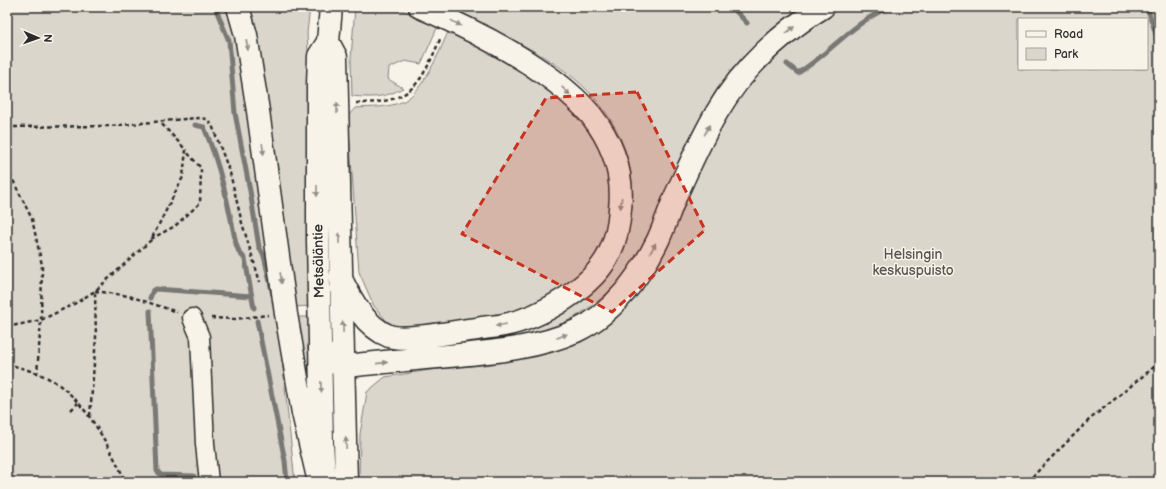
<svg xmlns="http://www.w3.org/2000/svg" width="1166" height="489" font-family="'Balsamiq Sans',sans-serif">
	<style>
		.green { fill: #dad6cc; stroke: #82807c; fill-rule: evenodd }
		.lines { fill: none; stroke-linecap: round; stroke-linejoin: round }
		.stream { stroke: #7a7874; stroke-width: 5 }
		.minor-casing { stroke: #2b2b2b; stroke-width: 21 }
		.major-casing { stroke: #2b2b2b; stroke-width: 25 }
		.highway-casing { stroke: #2b2b2b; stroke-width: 25 }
		.path { stroke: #2b2b2b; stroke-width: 2.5; stroke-dasharray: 4 3; stroke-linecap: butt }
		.minor { stroke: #f7f3e8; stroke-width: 18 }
		.major { stroke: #f7f3e8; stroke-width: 22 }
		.highway { stroke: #f7f3e8; stroke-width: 22 }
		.oneway { fill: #918f8a }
		.marked { fill: #c8321e; fill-opacity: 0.2; stroke: #c8321e; stroke-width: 3; stroke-dasharray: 8 5; stroke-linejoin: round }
		.labels { text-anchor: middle; stroke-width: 3; stroke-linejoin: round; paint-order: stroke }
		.park-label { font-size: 14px; fill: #575653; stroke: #f7f3e8 }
		.street-label { font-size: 14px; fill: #2b2b2b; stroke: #f7f3e8 }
	</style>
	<rect width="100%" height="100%" fill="#f7f3e8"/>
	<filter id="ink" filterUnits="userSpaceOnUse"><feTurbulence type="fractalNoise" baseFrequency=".025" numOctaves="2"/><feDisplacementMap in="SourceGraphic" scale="8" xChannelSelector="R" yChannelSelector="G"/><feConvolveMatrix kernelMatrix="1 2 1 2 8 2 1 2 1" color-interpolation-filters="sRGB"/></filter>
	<g filter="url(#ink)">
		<path class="green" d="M7,7H230L236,29L276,302L295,482H7Z
			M247,7H310L307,33L309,70L310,306L294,307Z
			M355,7H395L438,26L421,64L405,61L389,68L388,79L403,88C385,98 372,98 352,96L351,58Z
			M460,7H802C770,31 737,57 716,91C703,112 690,136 680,158C670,182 665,208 653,232C619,298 562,338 488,342L487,338C510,330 558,318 575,305C649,251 650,154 588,91C554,56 501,35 459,12Z
			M837,7H1159V482H359L360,434L367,392L385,377L430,370L493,364L558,347L590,333L710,144L728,111L761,68L809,24ZM1019,19H1147V69H1019Z
			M448,32C499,53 575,96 601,145C610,161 611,189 610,207C608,223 606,239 598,254C593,264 583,273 574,280C562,289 549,298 536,304C497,321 432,328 390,325L374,306L359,272L348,116L355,108C371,107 389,108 404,101C423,91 440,51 448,32Z
			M295,317H309L312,411Z"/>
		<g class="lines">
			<path class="stream" d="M215,7L229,41L235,113L250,191L259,247L264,256L273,295
				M732,7L747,23
				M1147,7L1159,43
				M787,64L798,73C831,53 851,23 890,7
				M195,125L204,127C220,165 228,203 236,244L239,252L245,259L254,308
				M150,298L153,290L156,289L252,296
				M150,311L157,471L161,475L194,476
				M257,321L285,461L287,482"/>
			<defs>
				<path id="minor" d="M192,318L200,337L205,444L209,482"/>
				<path id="major" d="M328,42L336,57L346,482
					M324,475L322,443L318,240V85L319,56L328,42L331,7"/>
				<path id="highway" d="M238,7L246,35L258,111L286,314L303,413L319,482
					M340,277C351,299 364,326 389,336C407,342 456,331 477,329C486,327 495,327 504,325C540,318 594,287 610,252C616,239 619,224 620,209C624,174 613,143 591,115C552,69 476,31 420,7
					M320,348L330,361L344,366C378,363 413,359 448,356C491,352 535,349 576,331C613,314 641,275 658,240C665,225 670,209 676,195C689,167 701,139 717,112C742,69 781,33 823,7"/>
			</defs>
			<use href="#minor" class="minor-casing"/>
			<use href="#major" class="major-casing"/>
			<use href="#highway" class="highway-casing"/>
			<path class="path" d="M356,103C412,103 420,86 441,37
				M7,127L110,126L196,118L207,119L212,125L230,173L242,223L260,282
				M7,168L32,219L42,265L41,320L37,374
				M151,239L175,226L200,203L201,168L186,151
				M95,291L129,296L177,312
				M211,318L235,319L268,315
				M7,327L41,320L74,304L95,291L151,240L183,177L186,150L160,122
				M7,364C26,369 48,375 63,388C92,412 110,449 126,482
				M71,410L78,403
				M90,416L96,338L95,292
				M1027,482L1089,420L1159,363"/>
			<use href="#minor" class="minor"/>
			<use href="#major" class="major"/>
			<use href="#highway" class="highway"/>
		</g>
		<defs><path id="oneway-solid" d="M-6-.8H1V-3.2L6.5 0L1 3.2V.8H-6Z"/></defs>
		<g class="oneway">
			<use href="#oneway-solid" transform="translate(456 23) rotate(29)"/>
			<use href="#oneway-solid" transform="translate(790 30) rotate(-39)"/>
			<use href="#oneway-solid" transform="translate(247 45) rotate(81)"/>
			<use href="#oneway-solid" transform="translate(566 91) rotate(44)"/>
			<use href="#oneway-solid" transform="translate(337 108) rotate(-90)"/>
			<use href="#oneway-solid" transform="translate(707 130) rotate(-62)"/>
			<use href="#oneway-solid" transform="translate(263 149) rotate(82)"/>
			<use href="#oneway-solid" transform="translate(317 191) rotate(90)"/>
			<use href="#oneway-solid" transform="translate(621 203) rotate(97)"/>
			<use href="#oneway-solid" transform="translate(339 238) rotate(-91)"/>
			<use href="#oneway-solid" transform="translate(653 248) rotate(-61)"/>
			<use href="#oneway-solid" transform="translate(281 278) rotate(82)"/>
			<use href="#oneway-solid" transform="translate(501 325) rotate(170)"/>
			<use href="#oneway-solid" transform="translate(343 327) rotate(-91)"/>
			<use href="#oneway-solid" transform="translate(562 336) rotate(-21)"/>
			<use href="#oneway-solid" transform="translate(382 363) rotate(-6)"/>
			<use href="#oneway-solid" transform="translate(321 387) rotate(89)"/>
			<use href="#oneway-solid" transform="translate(346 443) rotate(-92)"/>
		</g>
	</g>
	<path class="marked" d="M637,92L705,230L612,312L462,234L546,98Z"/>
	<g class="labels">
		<g class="park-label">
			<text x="913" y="259">Helsingin<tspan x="913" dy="16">keskuspuisto</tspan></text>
		</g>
		<g class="street-label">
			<text transform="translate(318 261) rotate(-91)" y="5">Metsäläntie</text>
		</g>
	</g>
	<rect width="1166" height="489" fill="none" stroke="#f7f3e8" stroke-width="24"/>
	<rect x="12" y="12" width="1142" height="465" fill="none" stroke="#2b2b2b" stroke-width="1.5" filter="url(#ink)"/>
	<rect x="1018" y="18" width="130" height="52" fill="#f7f3e8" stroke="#a5a39c"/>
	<rect x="1026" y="31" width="20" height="6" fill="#f7f3e8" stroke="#a5a39c"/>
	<text x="1054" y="38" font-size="12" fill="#2b2b2b">Road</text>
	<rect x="1026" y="48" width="20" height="12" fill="#dad6cc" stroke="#a5a39c"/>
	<text x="1054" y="58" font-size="12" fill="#2b2b2b">Park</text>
	<g transform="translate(38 38) rotate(92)" stroke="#f7f3e8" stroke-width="3" paint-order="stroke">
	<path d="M0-3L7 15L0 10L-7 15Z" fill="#2b2b2b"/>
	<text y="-6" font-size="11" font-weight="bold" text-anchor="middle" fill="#2b2b2b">N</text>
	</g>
</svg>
